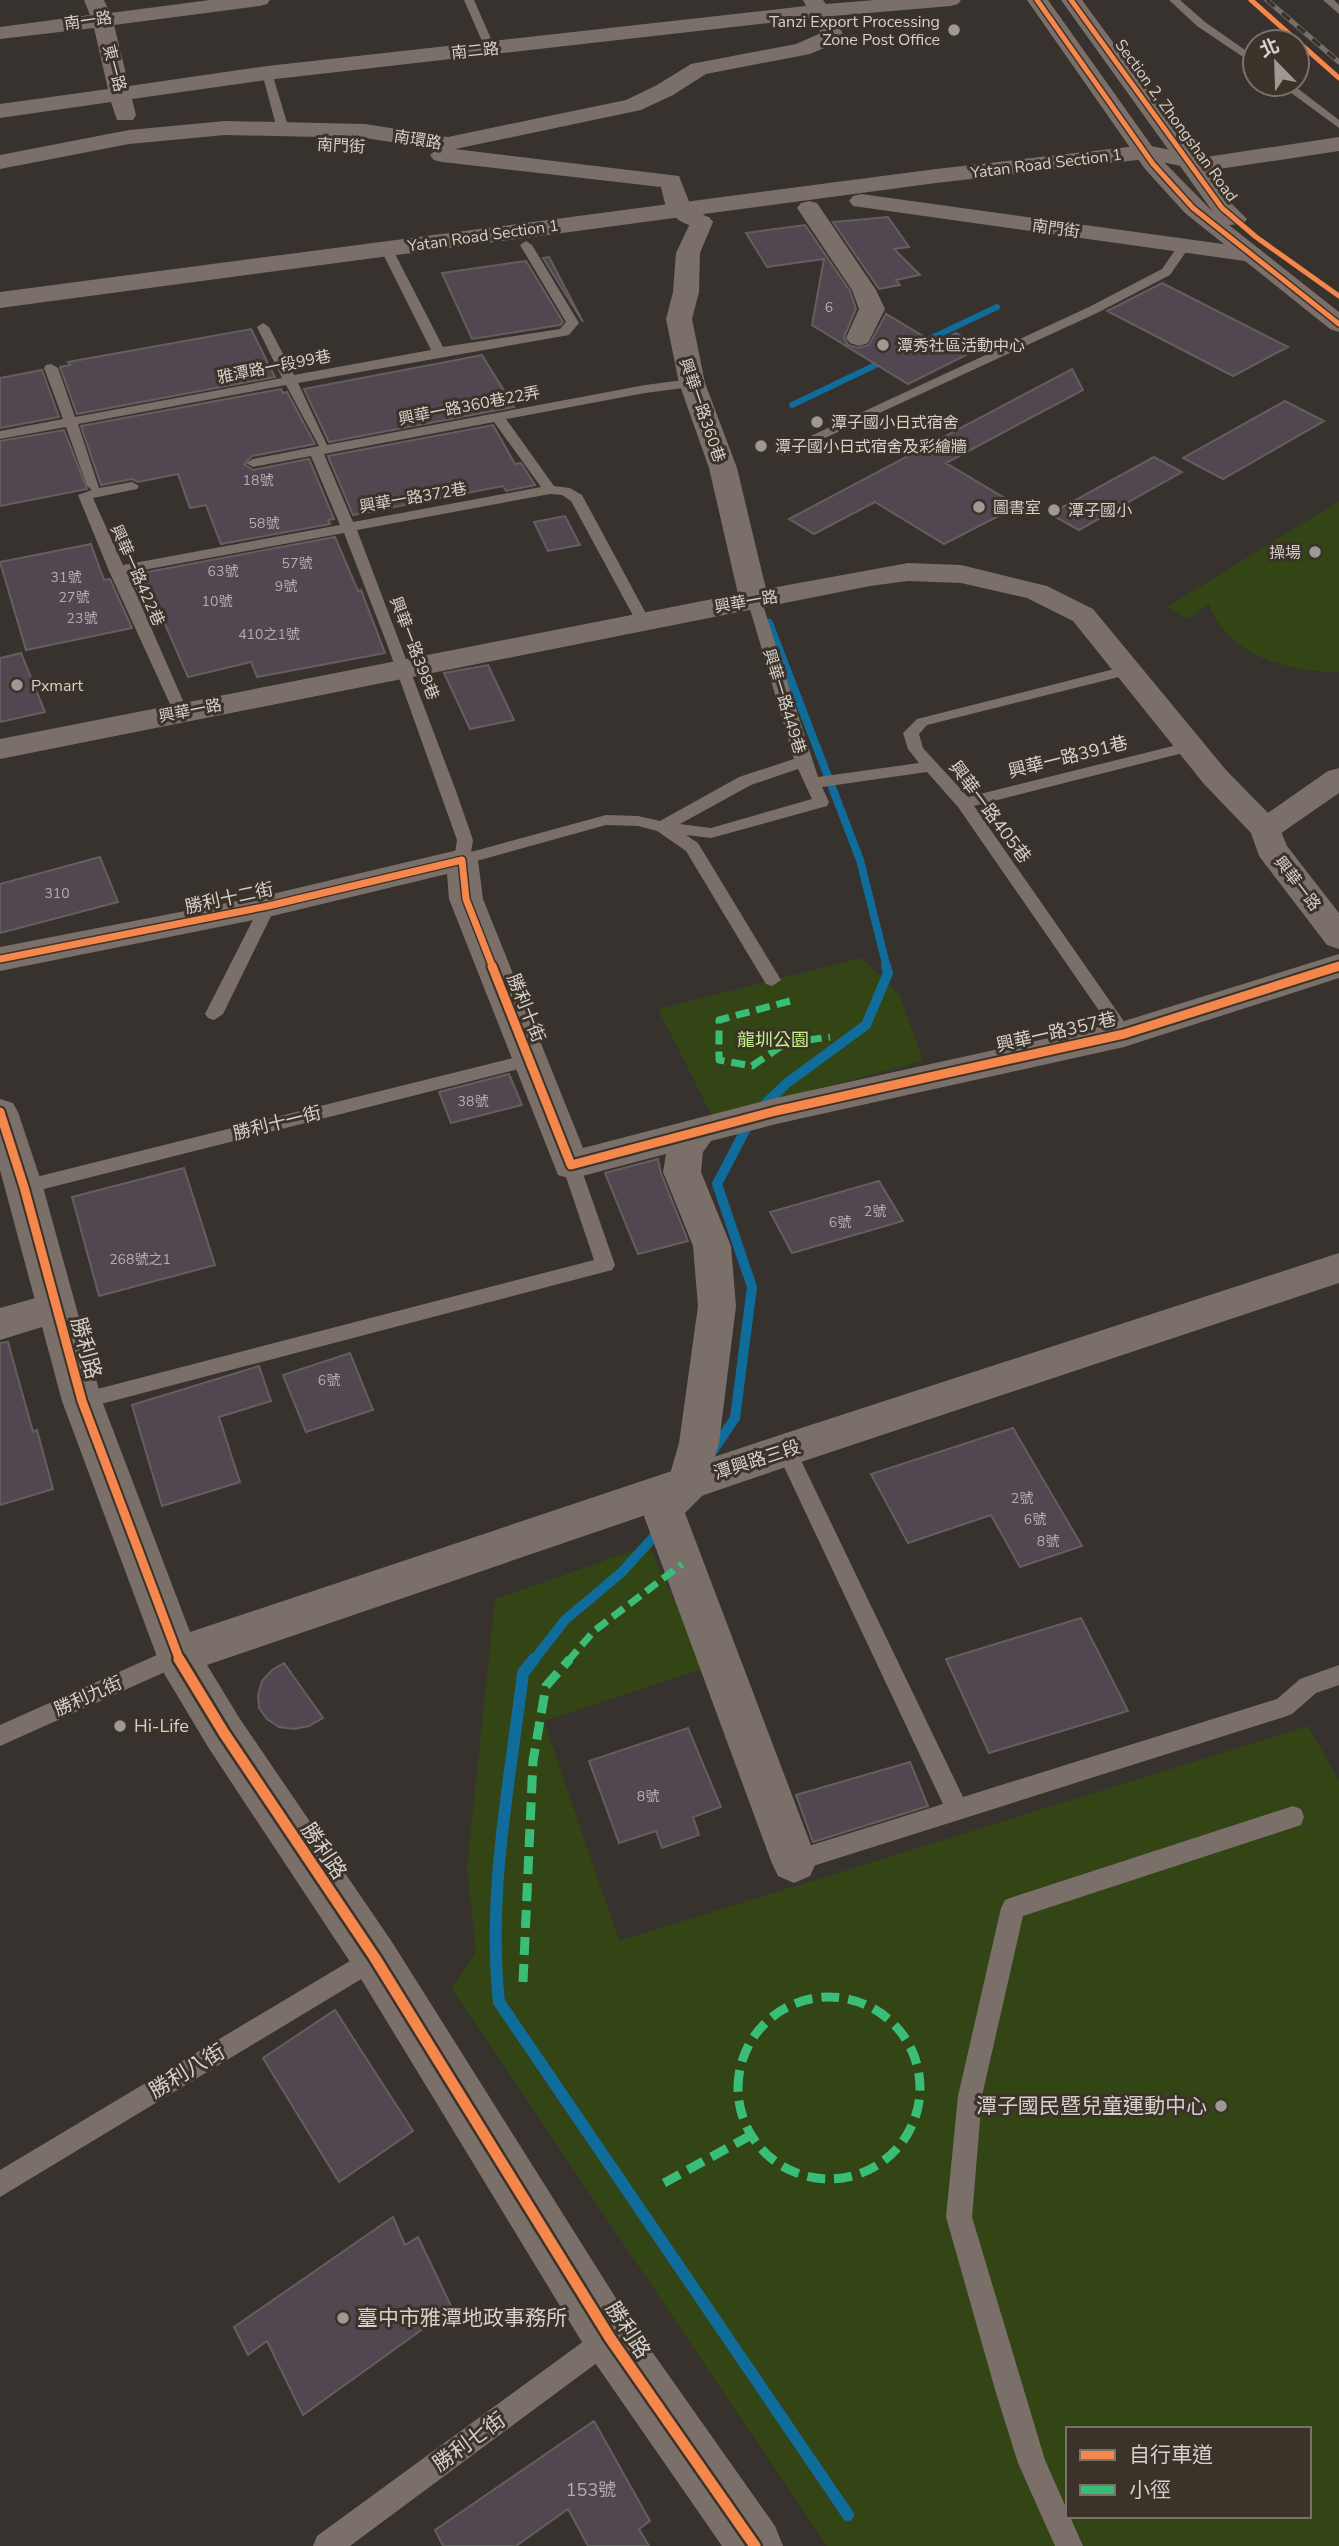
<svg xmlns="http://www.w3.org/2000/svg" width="1339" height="2546" font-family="'Nunito Sans','Noto Sans TC',sans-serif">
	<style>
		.green { fill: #334415; fill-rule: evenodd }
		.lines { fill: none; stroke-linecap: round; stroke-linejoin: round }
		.stream-far3 { stroke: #106c9b; stroke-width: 6 }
		.stream-far2 { stroke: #106c9b; stroke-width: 8 }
		.stream-far1 { stroke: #106c9b; stroke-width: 10 }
		.stream { stroke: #106c9b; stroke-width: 12 }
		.building { fill: #524650; stroke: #635f5f; stroke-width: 2 }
		.service { fill: #7a6f69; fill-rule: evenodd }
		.minor { fill: #7a6f69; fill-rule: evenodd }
		.tertiary { fill: #7a6f69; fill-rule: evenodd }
		.primary { fill: #7c6e68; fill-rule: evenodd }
		.rail-casing { stroke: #756e69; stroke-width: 5 }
		.rail { stroke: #3b3329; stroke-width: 3.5; stroke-dasharray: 10; stroke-linecap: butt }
		.quiet-far1 { stroke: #3abd76; stroke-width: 7; stroke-dasharray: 14 7; stroke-linecap: butt }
		.quiet { stroke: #3abd76; stroke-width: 9; stroke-dasharray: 18 9; stroke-linecap: butt }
		.cycleway-far3-casing { stroke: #3b3329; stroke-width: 8 }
		.cycleway-far2-casing { stroke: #3b3329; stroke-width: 10 }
		.cycleway-far1-casing { stroke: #3b3329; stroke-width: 13 }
		.cycleway-casing { stroke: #3b3329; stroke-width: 16 }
		.cycleway-far3 { stroke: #f5874c; stroke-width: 5 }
		.cycleway-far2 { stroke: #f5874c; stroke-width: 7 }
		.cycleway-far1 { stroke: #f5874c; stroke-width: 9 }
		.cycleway { stroke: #f5874c; stroke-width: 11 }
		.poi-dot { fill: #9e9993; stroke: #3b3329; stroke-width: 2.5 }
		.labels { text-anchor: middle; stroke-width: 6; stroke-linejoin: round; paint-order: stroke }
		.number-label { font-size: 14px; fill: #b4aeac }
		.far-street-label { font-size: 16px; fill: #d5d0ca; stroke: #3b3329 }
		.far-poi-label { font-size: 16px; fill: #d5d0ca; stroke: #3b3329; text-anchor: start }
		.street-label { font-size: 18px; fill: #d5d0ca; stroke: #3b3329 }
		.park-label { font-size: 18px; fill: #c3f184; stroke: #3b3329 }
		.poi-label { font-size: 18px; fill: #d5d0ca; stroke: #3b3329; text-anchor: start }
		.near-number-label { font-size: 18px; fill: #b4aeac }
		.near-street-label { font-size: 21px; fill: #d5d0ca; stroke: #3b3329 }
		.near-poi-label { font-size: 21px; fill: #d5d0ca; stroke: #3b3329; text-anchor: end }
	</style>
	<rect width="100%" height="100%" fill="#37322d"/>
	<path class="green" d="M1339,501V672C1289,672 1227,656 1209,604L1188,619L1167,607Z
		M862,958L900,996L923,1061L712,1116L658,1009Z
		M649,1545L705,1668L544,1721L619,1941L1308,1726L1339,1780V2546H827L452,1989L476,1952L467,1867L495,1599ZM1068,2429H1309V2516H1068Z"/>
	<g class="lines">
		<path class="stream-far3" d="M919,344L997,307
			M792,405L886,360"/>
		<path class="stream-far2" d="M769,623L860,860L887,968"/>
		<path class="stream-far1" d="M762,1107L787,1083L866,1025L888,973L886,966
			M712,1452L735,1418L752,1287L717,1184L750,1121
			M533,1661L565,1620L622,1572L659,1531"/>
		<path class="stream" d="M534,1659L523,1673C510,1781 487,1893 499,2002L848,2515"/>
	</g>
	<path class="building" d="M888,217L909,247L894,249L920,275L896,280L900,285L879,289L833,222Z
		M805,225L850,291L856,309L844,337L848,345L858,348L869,345L886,314L935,343L956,333L982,347L908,384L812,325L824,259L767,267L746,233Z
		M549,257L583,322L543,258Z
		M526,261L563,322L560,325L472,339L442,273Z
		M1162,283L1288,347L1233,376L1107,311Z
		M251,329L275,377L77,414L60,367L70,365L68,362Z
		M482,355L514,407L329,442L304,389Z
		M1072,369L1083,390L946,463L1018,506L944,544L875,502L814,534L789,519Z
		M42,370L59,417L0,428V378Z
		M281,389L283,393L287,392L315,444L252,456L244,464L253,470L309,459L334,519L328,520L330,524L221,544L206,505L190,508L178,474L138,482L132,479L101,485L81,426Z
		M1285,401L1324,421L1223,479L1183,458Z
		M493,425L515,464L521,463L535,485L506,491L503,486L353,515L328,456Z
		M64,430L87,489L0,506V441Z
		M1154,457L1182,472L1079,530L1050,514Z
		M565,516L580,545L548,551L534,522Z
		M335,537L358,591L361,590L385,653L257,677L251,662L188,677L164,622L152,624L131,575Z
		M91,544L104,580L110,579L132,628L26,650L0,562Z
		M21,653L45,712L0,722V658Z
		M488,665L514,720L470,729L444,673Z
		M100,857L118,902L0,933V884Z
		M509,1074L522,1105L451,1123L439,1092Z
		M658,1159L661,1173L688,1241L638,1254L605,1173Z
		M184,1168L215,1265L99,1296L72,1197Z
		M879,1181L903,1221L792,1253L770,1212Z
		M8,1342L33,1432L37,1430L53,1489L0,1505V1343Z
		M350,1353L373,1410L306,1432L283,1375Z
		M259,1366L271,1401L219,1417L240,1482L162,1506L132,1405Z
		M1013,1428L1082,1546L1020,1567L991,1515L908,1543L871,1474Z
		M1081,1618L1128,1711L989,1753L946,1659Z
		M284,1663L323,1718L309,1726L294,1729L279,1727L267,1719L259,1708L258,1695L262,1681L272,1670Z
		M688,1728L721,1807L693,1817L699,1835L662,1848L656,1831L619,1843L589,1761Z
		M910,1762L928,1806L813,1842L796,1795Z
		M335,2010L413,2131L339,2182L263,2058Z
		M393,2217L405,2245L418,2237L452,2308L303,2415L267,2341L248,2355L234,2327Z
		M594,2421L650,2521L639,2529L649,2546H588L568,2509L516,2546H443L435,2530Z"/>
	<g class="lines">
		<path class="service" d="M464,0H474L495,48L494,50L485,48Z
			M1169,0H1180L1205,22L1255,57V65L1197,26Z
			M1323,0H1334L1339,5V14Z
			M263,71L272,73L289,129L287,131L277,129L262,73Z
			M1279,84H1292L1339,120V128Z
			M526,241L532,245L579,323L569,335L298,383L327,445L645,385L692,379L699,383L692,387L645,393L506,419L554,486L570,488L582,495L650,621L648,624L643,625L636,621L571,501L562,495L550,494L357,530L456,791L473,840L471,852L606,815L638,816L660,821L739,777L794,759L747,599L749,596L754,595L761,599L818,777L919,763L908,749L903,733L917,719L1130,665L1135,667L1138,670L1135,673L927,725L919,734L923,748L968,797L1181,744L1187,746L1189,749L1187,752L974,806L1130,1030L1133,1034L1130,1038H1118L958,807L927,772L822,787L829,802L827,806L711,838L686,835L698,843L781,980L772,986L766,984L686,851L657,831L638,826L606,825L462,865L456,864L454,860L457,840L387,644L344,533L127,573L188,712L180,717L175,715L109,571L78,495L92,490L87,486L66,427L0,439V431L63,419L44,368L46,365L51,364L58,368L75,417L282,378L257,327L263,323L269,327L294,375L431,350L380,248L386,244L392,248L443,347L560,329L566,322L520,245ZM286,385L319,446L253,459L246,463L253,467L311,456L340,525L123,565L93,498L137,489L139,486L132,482L99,488L78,424ZM494,422L541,487L353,522L324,454ZM798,769L812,799L711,828L680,824L751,785Z
			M1184,242L1190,246L1170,275L1097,313L788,455L783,456L776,452L1089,307L1162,269L1180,243Z
			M268,900L276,906L223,1014L214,1020L208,1018L205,1014L260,906Z
			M529,1054L535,1055L538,1060L535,1065L24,1194L17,1192L15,1187L17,1182L24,1180Z
			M571,1158L578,1160L580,1165L615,1265L612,1270L82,1409L75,1407L72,1401L75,1395L82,1393L594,1260L562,1165L564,1160Z
			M786,1442L793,1444L796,1450L963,1797L1277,1699L1300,1679L1339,1665V1685L1316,1693L1292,1714L1284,1717L794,1872L786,1869L782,1861L786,1853L943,1804L776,1450L779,1444Z
			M177,1646L185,1649L188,1656L185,1663L0,1746V1725Z
			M1293,1806L1301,1809L1304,1817L1301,1825L1023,1916L982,2096L972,2217L1045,2460L1083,2546H1055L1018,2463L996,2393L946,2217L958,2096L1001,1908L1005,1900L1013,1897Z
			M375,1946L383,1950L387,1958L383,1966L0,2197V2170Z
			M608,2326L617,2330L621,2339L617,2348L350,2546H313L317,2536L599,2330Z"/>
		<path class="minor" d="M84,0H104L110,13L210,0H270L267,4L260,6L114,25L129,86L267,66L806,6L803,0H823L826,4L875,0H961L958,4L951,6L833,16L844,36L841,41L810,54L706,74L673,95L641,110L455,149L679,176L690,204L713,222L709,227C696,230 676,222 668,210C664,203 663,194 661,187L442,162L434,160L430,155L437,149L365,138L225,135L129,144L0,169V155L129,130L225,121L365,124L448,137L626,100L657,85L691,64L796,44L821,33L812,18L267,80L132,99L136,115L133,120H117L111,102L0,118V104L108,89L94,28L0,39V27L90,15Z
			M861,194L1252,248L1261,250L1264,255L1261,260L1252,262L853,206L849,201L853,196Z
			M809,201L817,203L876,290L885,309L868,343L859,346L850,343L846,338L859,309L852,290L797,208L801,203Z
			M1339,768V793L1277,836L1266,840L1255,836L1250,829L1255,822L1328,771Z
			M462,849L474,852L478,860L483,899L583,1148L776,1098L1121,1022L1339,954V978L1124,1047L776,1124L711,1141L703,1152L701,1172L731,1246L736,1306L719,1443L703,1495L685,1513L817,1861L810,1876L794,1883L778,1876L771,1861L641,1508L647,1496L670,1474L679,1443L698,1306L693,1246L663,1172L666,1154L571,1179L558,1175L449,899L447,874L268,917L0,971V947L268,895Z
			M57,1292L71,1296L76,1307L71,1318L0,1340V1308Z"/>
		<path class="tertiary" d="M1339,137V151L1206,171L1146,159L936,183L0,308V292L936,169L1146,145L1206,157Z
			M701,215L709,217L713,222L700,253L699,292L692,319L705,383L737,468L766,589L908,563L961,565L1047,586L1093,609L1226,770L1277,822L1287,846L1339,913V949L1327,945L1259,856L1251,833L1204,784L1073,621L1027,598L961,583L908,581L870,586L0,759V739L738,594L709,468L679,383L666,319L673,292L676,253L693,217Z
			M0,1099L13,1103L18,1112L43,1187L102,1401L190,1632L786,1433L1339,1253V1283L786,1467L207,1665L240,1719L392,1942L629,2319L775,2526L783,2546H722L591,2357L358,1974L208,1747L162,1670L62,1401L0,1170Z"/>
		<path class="primary" d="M1027,0H1048L1161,159L1213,212L1061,0H1082L1231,203L1247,219L1243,224L1229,225L1339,312V332L1330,329L1185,213L1145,169Z"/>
		<defs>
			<path id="rail" d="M1267,0L1339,62"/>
		</defs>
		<use href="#rail" class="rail-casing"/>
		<use href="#rail" class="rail"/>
		<path class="quiet-far1" d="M790,1001L719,1020V1060L752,1066L786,1043L830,1037
			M568,1661L594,1631L682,1564"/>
		<path class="quiet" d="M523,1982L533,1761L546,1686L570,1659
			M738 2088a91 91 0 1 1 182 0a91 91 0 1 1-182 0Z
			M664,2183L753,2134"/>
		<defs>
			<path id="cycleway-far3" d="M1037,0L1153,164L1193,208L1339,324
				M1071,0L1222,208L1256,237L1339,296
				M1251,0L1339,78"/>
			<path id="cycleway-far2" d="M0,959L268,906L462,860L466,899L493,968
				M1334,968L1339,966"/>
			<path id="cycleway-far1" d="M492,966L571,1165L776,1111L1124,1034L1339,966
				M0,1112L24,1187L82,1401L180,1661"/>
			<path id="cycleway" d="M179,1659L224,1733L375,1958L610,2338L755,2546"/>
		</defs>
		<use href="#cycleway-far3" class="cycleway-far3-casing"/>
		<use href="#cycleway-far2" class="cycleway-far2-casing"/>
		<use href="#cycleway-far1" class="cycleway-far1-casing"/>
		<use href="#cycleway" class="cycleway-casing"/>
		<use href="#cycleway-far3" class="cycleway-far3"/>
		<use href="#cycleway-far2" class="cycleway-far2"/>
		<use href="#cycleway-far1" class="cycleway-far1"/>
		<use href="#cycleway" class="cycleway"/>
	</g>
	<g class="poi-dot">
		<circle cx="954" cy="30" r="7"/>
		<circle cx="883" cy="345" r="7"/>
		<circle cx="817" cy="422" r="7"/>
		<circle cx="761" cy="446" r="7"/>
		<circle cx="979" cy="507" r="7"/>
		<circle cx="1054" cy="510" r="7"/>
		<circle cx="1315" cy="552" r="7"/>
		<circle cx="17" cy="685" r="7"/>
		<circle cx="120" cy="1726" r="7"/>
		<circle cx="1221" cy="2106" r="7"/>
		<circle cx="343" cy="2318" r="7"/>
	</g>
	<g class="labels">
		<g class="number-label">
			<text x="829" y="312">6</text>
			<text x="258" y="485">18號</text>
			<text x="264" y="528">58號</text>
			<text x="297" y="568">57號</text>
			<text x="223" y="576">63號</text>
			<text x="66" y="582">31號</text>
			<text x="286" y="591">9號</text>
			<text x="74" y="602">27號</text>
			<text x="217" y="606">10號</text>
			<text x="82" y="623">23號</text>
			<text x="269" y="639">410之1號</text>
			<text x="57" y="898">310</text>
			<text x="473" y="1106">38號</text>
			<text x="875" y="1216">2號</text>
			<text x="840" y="1227">6號</text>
			<text x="140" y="1264">268號之1</text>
			<text x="329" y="1385">6號</text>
			<text x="1022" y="1503">2號</text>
			<text x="1035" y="1524">6號</text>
			<text x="1048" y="1546">8號</text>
			<text x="648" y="1801">8號</text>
		</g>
		<g class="far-street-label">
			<text transform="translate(88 20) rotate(-8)" y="6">南一路</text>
			<text transform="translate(475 50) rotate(-6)" y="6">南二路</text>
			<text transform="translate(115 68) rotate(75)" y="6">東一路</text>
			<text transform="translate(1177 120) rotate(54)" y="6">Section 2, Zhongshan Road</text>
			<text transform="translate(418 139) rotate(9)" y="6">南環路</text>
			<text transform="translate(341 145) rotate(3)" y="6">南門街</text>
			<text transform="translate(1046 163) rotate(-7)" y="6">Yatan Road Section 1</text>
			<text transform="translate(1056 228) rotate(8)" y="6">南門街</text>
			<text transform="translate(483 235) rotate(-8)" y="6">Yatan Road Section 1</text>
			<text transform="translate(274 366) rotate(-11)" y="6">雅潭路一段99巷</text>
			<text transform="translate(469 405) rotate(-11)" y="6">興華一路360巷22弄</text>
			<text transform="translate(703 410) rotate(71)" y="6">興華一路360巷</text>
			<text transform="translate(413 497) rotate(-10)" y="6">興華一路372巷</text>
			<text transform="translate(138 575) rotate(66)" y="6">興華一路422巷</text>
			<text transform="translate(746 601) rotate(-10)" y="6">興華一路</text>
			<text transform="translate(415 648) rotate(69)" y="6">興華一路398巷</text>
			<text transform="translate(785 701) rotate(73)" y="6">興華一路449巷</text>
			<text transform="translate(190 710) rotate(-11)" y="6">興華一路</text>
			<text transform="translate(1298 883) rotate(52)" y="6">興華一路</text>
		</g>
		<g class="far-poi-label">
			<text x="940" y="27" text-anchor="end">Tanzi Export Processing<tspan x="940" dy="18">Zone Post Office</tspan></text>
			<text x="897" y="351">潭秀社區活動中心</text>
			<text x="831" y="428">潭子國小日式宿舍</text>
			<text x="775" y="452">潭子國小日式宿舍及彩繪牆</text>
			<text x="993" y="513">圖書室</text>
			<text x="1068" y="516">潭子國小</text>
			<text x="1301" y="558" text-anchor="end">操場</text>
			<text x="31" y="691">Pxmart</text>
		</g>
		<g class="street-label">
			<text transform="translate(1068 757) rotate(-14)" y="6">興華一路391巷</text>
			<text transform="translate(990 812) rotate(53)" y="6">興華一路405巷</text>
			<text transform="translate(229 898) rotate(-12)" y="6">勝利十二街</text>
			<text transform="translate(526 1008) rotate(68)" y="6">勝利十街</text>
			<text transform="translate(1056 1032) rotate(-13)" y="6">興華一路357巷</text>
			<text transform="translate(277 1123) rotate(-14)" y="6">勝利十一街</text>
			<text transform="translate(757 1460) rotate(-18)" y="6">潭興路三段</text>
			<text transform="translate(88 1696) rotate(-24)" y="6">勝利九街</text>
		</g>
		<g class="park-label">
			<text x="773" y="1046">龍圳公園</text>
		</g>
		<g class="poi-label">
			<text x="134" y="1732">Hi-Life</text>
		</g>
		<g class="near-number-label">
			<text x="591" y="2496">153號</text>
		</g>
		<g class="near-street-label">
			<text transform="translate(86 1348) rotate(75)" y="7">勝利路</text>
			<text transform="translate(324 1851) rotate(56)" y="7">勝利路</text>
			<text transform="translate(187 2071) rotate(-31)" y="7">勝利八街</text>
			<text transform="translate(628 2330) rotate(57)" y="7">勝利路</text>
			<text transform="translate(469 2442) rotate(-36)" y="7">勝利七街</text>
		</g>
		<g class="near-poi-label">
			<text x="1207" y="2113">潭子國民暨兒童運動中心</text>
			<text x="357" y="2325" text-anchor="start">臺中市雅潭地政事務所</text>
		</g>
	</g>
	<rect x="1066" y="2427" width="245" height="91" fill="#3b3329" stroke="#797269" stroke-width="2"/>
	<rect x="1080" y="2450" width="35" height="10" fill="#f5874c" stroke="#797269" stroke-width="2"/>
	<text x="1129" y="2462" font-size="21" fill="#d5d0ca">自行車道</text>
	<rect x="1080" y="2485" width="35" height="10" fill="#3abd76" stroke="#797269" stroke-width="2"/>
	<text x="1129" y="2497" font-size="21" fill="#d5d0ca">小徑</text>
	<g transform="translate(1276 63) rotate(337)"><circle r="33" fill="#3b3329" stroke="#797269" stroke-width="2"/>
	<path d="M0-5L12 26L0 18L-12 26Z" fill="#9e9993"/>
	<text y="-10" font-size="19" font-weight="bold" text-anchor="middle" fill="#d5d0ca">北</text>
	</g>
</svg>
